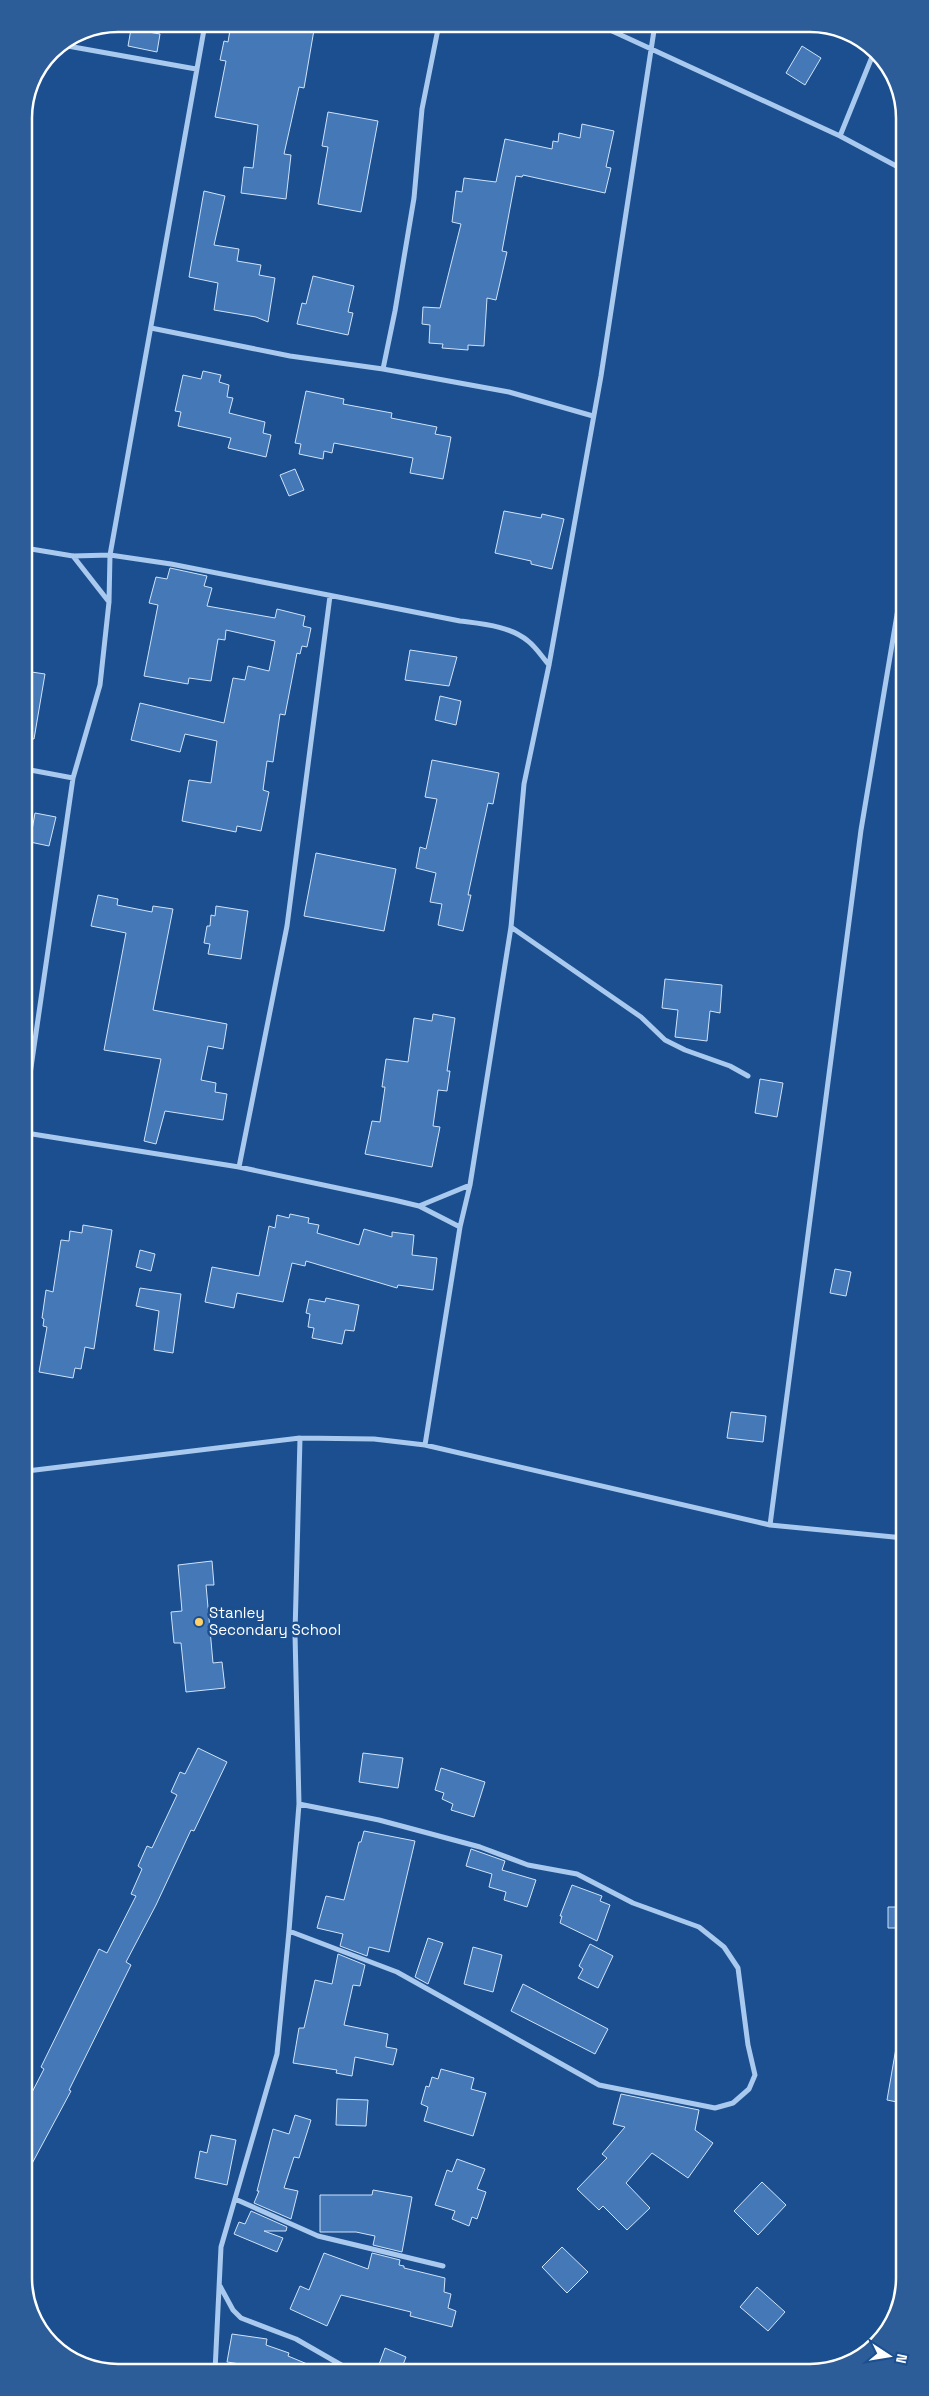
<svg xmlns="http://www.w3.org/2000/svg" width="929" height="2396" font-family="'Space Grotesk',sans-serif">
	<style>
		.building { fill: #4478b7; stroke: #cfe3fa }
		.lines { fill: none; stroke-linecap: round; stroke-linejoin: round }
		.street { stroke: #a9c9ee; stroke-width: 5 }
		.poi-dot { fill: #ffd166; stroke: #1b4f8f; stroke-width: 2 }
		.labels { text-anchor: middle; stroke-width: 5; stroke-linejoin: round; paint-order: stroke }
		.poi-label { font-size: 15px; fill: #fff; stroke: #1b4f8f; text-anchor: start }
		.rim { fill: none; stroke: #fff; stroke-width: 2.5 }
	</style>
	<rect width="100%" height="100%" fill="#1b4f8f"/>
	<path class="building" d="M231,24H315L304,88L299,87L284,154L291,155L286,199L241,193L244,167L253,168L258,125L215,117L226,61L220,60L224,41L228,42Z
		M131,29L160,34L157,52L128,46Z
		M802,46L821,58L805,85L786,73Z
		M328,112L378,121L361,212L318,204L328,147L322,146Z
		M582,124L614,131L606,167L611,168L605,193L523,175L522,177L516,176L502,251L507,252L496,300L487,298L484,346L468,345V350L442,348L443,344L429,343L430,325L422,324L423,307L440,308L461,224L452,222L456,191L462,192L464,178L496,182L505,139L552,149L553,141L558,142L559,133L580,138Z
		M204,191L225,196L214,245L239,249L237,261L261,265L259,275L275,278L268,322L256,317L214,310L218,283L189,277Z
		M313,276L354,286L348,312L353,313L348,335L297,324L302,303L306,304Z
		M203,371L221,375L219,382L229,385L227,397L233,398L229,413L265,422L263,433L271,435L266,457L228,448L231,438L178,426L181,412L175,411L183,375L201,379Z
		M306,391L344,399L343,404L392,413L391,418L437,427L435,434L451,437L443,479L410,473L413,458L334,443L332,453L324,451L323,459L299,454L301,444L295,443Z
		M295,469L304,490L289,496L280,475Z
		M504,511L541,518L542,514L564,519L552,569L531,564V561L495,553Z
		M170,568L207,576L204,586L212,588L207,606L275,618L277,609L305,616L303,626L311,628L307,647L302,646L300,654L297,653L285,715L280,714L273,762L267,761L263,790L269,792L261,831L237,826L236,832L182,821L189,780L211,783L217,741L185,734L180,752L131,740L140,703L224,723L233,678L245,680L248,666L269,671L275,641L226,630L225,640L218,639L211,681L189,678L188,684L144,676L158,605L149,603L156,577L167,579Z
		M410,650L457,657L449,686L405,680Z
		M25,671L45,674L34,739L25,738Z
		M440,696L461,701L456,725L435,720Z
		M432,760L499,773L493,804L488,803L468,895H471L463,931L438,925L442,904L430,902L436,873L416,868L420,847L426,849L437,799L425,797Z
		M35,813L56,817L49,846L30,842Z
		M316,853L396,869L384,931L304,916Z
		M98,895L118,899L117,905L152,912L153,906L173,909L153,1010L227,1024L223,1049L208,1046L201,1080L216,1083L215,1092L227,1094L223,1120L165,1111L156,1144L144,1141L161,1059L104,1050L126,933L91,926Z
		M216,906L248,911L241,959L208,954L210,944L204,943L207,926H210L211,915L215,916Z
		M665,979L722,985L720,1013L710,1011L707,1041L675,1037L678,1010L662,1008Z
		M433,1014L455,1018L447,1071H450L447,1091L438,1090L433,1126L440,1127L432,1167L365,1154L372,1121L380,1122L385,1087H382L386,1059L408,1062L414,1018L432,1021Z
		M760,1079L783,1083L777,1117L755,1113Z
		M290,1214L309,1218L308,1223L319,1225L317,1233L359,1245L364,1229L392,1237V1232L414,1235L412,1255L437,1258L433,1290L398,1285L397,1288L306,1261L305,1266L292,1263L283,1302L237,1293L234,1308L205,1302L212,1267L259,1276L269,1226L275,1228L277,1215L289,1218Z
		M83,1225L112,1230L94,1349L85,1347L81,1369L75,1368L73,1378L39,1372L47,1327L43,1326L44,1319L42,1318L46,1290L53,1292L61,1240L69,1241L70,1231L82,1233Z
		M140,1250L155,1254L151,1271L136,1267Z
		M835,1269L851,1272L846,1296L830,1293Z
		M140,1288L181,1294L173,1353L154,1350L159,1311L136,1306Z
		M326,1298L359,1305L354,1331L345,1330L342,1344L312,1338L314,1328L308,1327L310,1314L306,1313L309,1299L325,1302Z
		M731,1412L766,1416L763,1442L727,1438Z
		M212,1561L214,1585H206L213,1663L222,1662L225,1688L186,1692L181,1643H174L171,1612L182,1611L178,1565Z
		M198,1748L227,1762L194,1831L191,1830L156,1905L126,1962L131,1965L69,2090L71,2091L28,2171V2100L44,2069L41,2067L99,1949L107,1953L136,1896L131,1894L142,1869L138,1866L147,1846L152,1848L177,1795L171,1792L180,1772L185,1774Z
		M363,1753L403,1758L398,1788L359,1782Z
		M441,1768L485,1782L474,1817L451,1810L453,1804L442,1799L444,1793L435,1790Z
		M364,1831L415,1841L389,1952L369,1947L367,1956L340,1946L343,1934L317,1928L326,1896L344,1900L359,1842H361Z
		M471,1849L505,1861L502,1870L536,1880L527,1907L504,1900L506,1892L489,1887L492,1874L466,1866Z
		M572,1885L602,1896L600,1901L610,1905L597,1941L560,1923L562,1916H560Z
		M888,1907H904V1928H888Z
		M428,1938L443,1943L428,1984L415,1977Z
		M590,1944L613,1956L598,1988L578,1978L583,1969L579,1966Z
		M473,1947L502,1955L493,1992L464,1984Z
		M338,1954L365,1965L360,1986L353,1985L344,2025L388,2034L386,2047L397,2049L393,2065L355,2057L352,2076L336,2073L337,2070L293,2063L299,2028H304L315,1980L332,1984Z
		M523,1984L608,2029L595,2054L511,2011Z
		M896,2048H905V2087L902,2103L887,2100Z
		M441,2069L474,2078L471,2089L486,2093L473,2136L424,2121L428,2107L421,2104L426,2086L429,2087L432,2077L438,2079Z
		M621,2094L699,2110L695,2130L713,2143L688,2178L652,2153L626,2183L650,2208L627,2230L603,2206L599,2210L577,2189L607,2158L602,2154L625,2127L613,2124Z
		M337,2099L368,2100L366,2126L336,2125Z
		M295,2115L311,2120L299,2158L294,2157L284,2188L298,2191L291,2219L254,2203L259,2191H257L273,2129L289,2134Z
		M211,2135L236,2140L227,2185L195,2178L200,2151L207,2153Z
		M457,2159L485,2169L477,2189L486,2192L477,2219L472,2217L469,2226L452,2219L455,2211L435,2205L447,2170L452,2172Z
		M762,2182L786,2205L758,2235L734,2211Z
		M373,2190L412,2197L402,2252L373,2245L375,2236L356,2232H320V2195H372Z
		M251,2211L287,2227L286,2231H264L283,2238L277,2252L234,2234L239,2222L245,2224Z
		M562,2247L588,2272L567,2293L542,2267Z
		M324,2253L368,2269L372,2253L400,2260L399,2265L404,2266V2268L445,2278L444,2292L451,2294L448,2308L456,2311L452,2327L410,2316L411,2312L341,2295L327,2326L290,2309L300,2286L309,2290Z
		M757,2287L785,2312L768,2331L740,2307Z
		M232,2334L267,2339L266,2345L289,2353L288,2356L324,2371H245L247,2365L227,2362Z
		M385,2348L406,2357L401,2370H377Z"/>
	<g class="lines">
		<path class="street" d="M597,24L840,136L900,168
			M62,45L196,69
			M840,136L874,52
			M151,328L290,356L383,369L509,392L593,416
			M383,369L395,311L414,198L422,109L439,24
			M25,548L73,556L110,555L171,564L460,621C483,624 510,626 528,641C536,647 542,657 549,665
			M73,556L109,602
			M25,769L73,778
			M511,927L641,1017L665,1040L685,1050L730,1066L748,1076
			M26,1102L73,778L100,685L109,602L110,555L205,24
			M26,1133L239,1167L394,1200L419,1206L460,1227
			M239,1167L287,926L330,596
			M419,1206L470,1185
			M425,1445L460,1227L470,1185L511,927L524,784L549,665L601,376L655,24
			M27,1471L300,1438L374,1439L425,1445L770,1525L904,1538
			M770,1525L861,830L901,591
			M289,1931L397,1972L599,2085L715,2108L733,2103L749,2089L755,2075L748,2045L738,1968L724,1947L699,1927L633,1903L577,1874L528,1865L480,1847L379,1820L299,1804
			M235,2199L318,2236L443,2266
			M220,2286L233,2310L241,2318L296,2339L350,2370
			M215,2371L221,2247L277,2054L289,1931L299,1804L295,1634L300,1438"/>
	</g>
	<circle class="poi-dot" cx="199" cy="1622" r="5"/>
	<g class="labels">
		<g class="poi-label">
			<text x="209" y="1618">Stanley<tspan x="209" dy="17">Secondary School</tspan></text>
		</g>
	</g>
	<path d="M0 0H929V2396H0ZM118 32H810A86 86 0 0 1 896 118V2278A86 86 0 0 1 810 2364H118A86 86 0 0 1 32 2278V118A86 86 0 0 1 118 32Z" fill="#2d5d98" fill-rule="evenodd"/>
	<path class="rim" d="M118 32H810A86 86 0 0 1 896 118V2278A86 86 0 0 1 810 2364H118A86 86 0 0 1 32 2278V118A86 86 0 0 1 118 32Z"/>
	<g transform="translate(889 2356) rotate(102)" stroke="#1b4f8f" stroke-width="4" paint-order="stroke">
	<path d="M0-4L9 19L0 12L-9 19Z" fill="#ffffff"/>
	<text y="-8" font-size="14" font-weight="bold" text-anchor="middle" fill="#ffffff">N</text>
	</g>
</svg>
